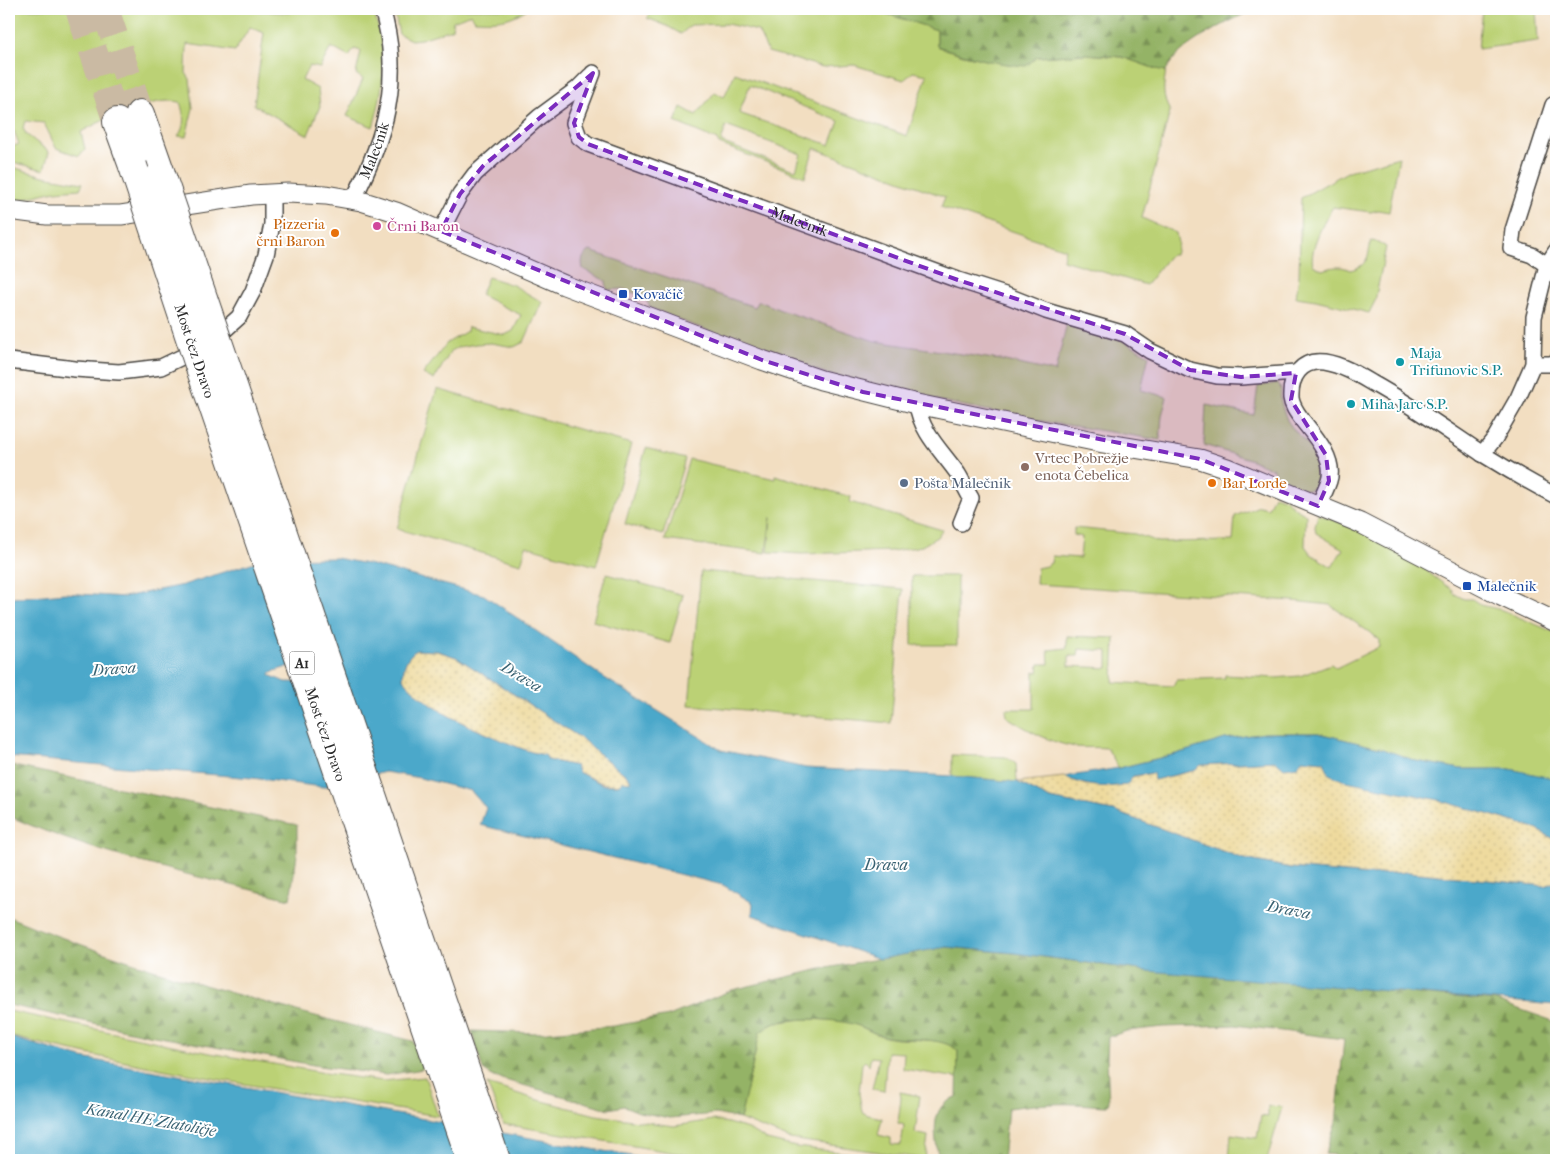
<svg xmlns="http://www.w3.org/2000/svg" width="1565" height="1169" font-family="'IM FELL French Canon',serif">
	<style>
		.grass { fill: #bbd175; stroke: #737e50; fill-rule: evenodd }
		.forest { fill: url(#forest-firs); stroke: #606f48 }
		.sand { fill: url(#sand-dots); stroke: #8c8264 }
		.water { fill: #4ca8ca; stroke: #3c6a7a; fill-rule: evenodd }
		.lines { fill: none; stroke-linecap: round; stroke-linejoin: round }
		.motorway-tunnel { stroke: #cabaa3; stroke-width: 28; stroke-dasharray: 28 14; stroke-linecap: butt }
		.minor-casing { stroke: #494642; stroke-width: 18 }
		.tertiary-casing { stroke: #494642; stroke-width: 21 }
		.motorway-casing { stroke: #494642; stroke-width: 30 }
		.minor { stroke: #fff; stroke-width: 15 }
		.tertiary { stroke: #fff; stroke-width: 19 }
		.motorway { stroke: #fff; stroke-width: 28 }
		.motorway-bridge-casing { stroke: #494642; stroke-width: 30; stroke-linecap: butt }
		.motorway-bridge { stroke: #fff; stroke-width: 28 }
		.marked { fill: #7b2cbf; fill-opacity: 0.2; stroke: #7b2cbf; stroke-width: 4; stroke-dasharray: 10 6; stroke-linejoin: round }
		.hotel-dot { fill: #d1479c; stroke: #fff; stroke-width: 2 }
		.food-dot { fill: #e8710a; stroke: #fff; stroke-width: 2 }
		.transit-dot { fill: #1a4fb4; stroke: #fff; stroke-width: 2 }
		.culture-dot { fill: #0f9aa8; stroke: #fff; stroke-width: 2 }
		.education-dot { fill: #8d6e63; stroke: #fff; stroke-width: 2 }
		.service-dot { fill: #5c6f8a; stroke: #fff; stroke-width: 2 }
		.labels { text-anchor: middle; stroke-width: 4; stroke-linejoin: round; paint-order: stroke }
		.shield { fill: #fff; stroke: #6b6b6b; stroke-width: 1 }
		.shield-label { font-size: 14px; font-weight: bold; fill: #2b2b2b }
		.street-label { font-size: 15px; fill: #2b2b2b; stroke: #fff }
		.food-label { font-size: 15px; fill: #c56008; stroke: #fff; text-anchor: end }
		.hotel-label { font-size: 15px; fill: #b23c85; stroke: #fff; text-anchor: start }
		.transit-label { font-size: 15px; fill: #164399; stroke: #fff; text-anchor: start }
		.culture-label { font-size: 15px; fill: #0d838f; stroke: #fff; text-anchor: start }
		.education-label { font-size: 15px; fill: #785e54; stroke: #fff; text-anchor: start }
		.service-label { font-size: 15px; fill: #4e5e75; stroke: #fff; text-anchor: start }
		.water-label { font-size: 16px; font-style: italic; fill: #3a6373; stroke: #fff }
	</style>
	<defs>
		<pattern id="forest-firs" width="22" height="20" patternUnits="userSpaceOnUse" patternTransform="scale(1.25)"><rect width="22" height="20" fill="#94b366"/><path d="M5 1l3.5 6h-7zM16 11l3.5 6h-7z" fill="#799254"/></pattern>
		<pattern id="sand-dots" width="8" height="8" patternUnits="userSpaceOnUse" patternTransform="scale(1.25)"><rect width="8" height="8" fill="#eeda9e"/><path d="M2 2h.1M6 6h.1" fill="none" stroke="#cb8" stroke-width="1.8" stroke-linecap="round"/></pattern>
	</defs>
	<rect width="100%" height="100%" fill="#fff"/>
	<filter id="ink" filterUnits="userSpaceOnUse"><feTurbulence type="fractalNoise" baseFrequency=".02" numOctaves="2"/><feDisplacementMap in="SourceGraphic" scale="10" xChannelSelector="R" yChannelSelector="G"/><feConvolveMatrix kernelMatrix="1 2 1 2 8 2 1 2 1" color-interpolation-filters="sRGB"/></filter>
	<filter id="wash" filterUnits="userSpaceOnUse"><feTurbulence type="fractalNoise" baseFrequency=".0096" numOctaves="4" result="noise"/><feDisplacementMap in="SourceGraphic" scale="20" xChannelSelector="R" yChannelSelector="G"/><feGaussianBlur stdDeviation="1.12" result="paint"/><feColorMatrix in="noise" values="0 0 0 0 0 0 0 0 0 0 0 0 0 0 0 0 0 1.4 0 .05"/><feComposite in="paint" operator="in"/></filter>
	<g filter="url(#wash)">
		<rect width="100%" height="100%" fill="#f2dec1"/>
		<path class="grass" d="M9,9H230L290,13L295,9H372C388,46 385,88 373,127L347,116L363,79L356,74L361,51L354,49L349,57L331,47L320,68L309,66L302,80L318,89L320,106L308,135L254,105L264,33L250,27L235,51L187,44L186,73L190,79L193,108L186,137L178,136C186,126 184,114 180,102C154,96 104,119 81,132L85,149L79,156L56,148L44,123L25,121L23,128L26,134L49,152L44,170L9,161V148L19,144L14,131L9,135Z
			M396,9H527C508,21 498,21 475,20L471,14L453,21L452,29L421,39L411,40L399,34L394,10Z
			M656,9H872L937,30V46L963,55L1006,64L1037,57L1086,54L1122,57L1156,69L1166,71C1163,86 1162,98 1170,111L1142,218L1176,233L1178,243L1175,255H1170L1146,285L1063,260L1065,249L941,207L945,197L814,148L805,177L719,144L717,140L675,122L681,107L696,115L715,92L724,97L735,73L907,136L927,75L913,72L904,80L854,65L823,67L768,52L758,31L727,24L691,25L681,34L667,26L647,18ZM750,85L839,121L830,145L739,113ZM726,126L801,154L796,170L791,169L721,142Z
			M1482,9H1536L1538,41L1478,49Z
			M1399,157L1389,212L1378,210L1371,212L1333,207C1324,221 1309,249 1313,265L1322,270C1332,267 1341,265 1350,270C1368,266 1368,257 1371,241L1378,242L1386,247L1375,301L1369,313L1316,300L1296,297L1299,276L1301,198L1349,171Z
			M9,166L43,176L83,183L80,189L55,191L22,199L18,202H9Z
			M590,251L755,307L759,301L783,311L875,341L1000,360L1055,372L1067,323L1113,335L1149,355L1141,390L1167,397L1162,415L1160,440L1023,418L898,392L830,375L679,320L651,308L643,296L623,289L607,290L606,281L583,269C581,260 582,256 590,251Z
			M488,277L513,285L542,302L524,342L514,347L491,343L476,344L459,347L451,351L434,380L423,374L447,343L467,331L468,327L505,335L513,331L521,315L480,295Z
			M1278,383C1283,389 1280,394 1281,401C1282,407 1285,414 1287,420C1298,439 1330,457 1319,482C1312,498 1289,483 1278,479L1273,469L1249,459L1204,445L1206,405L1254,415L1258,386Z
			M437,389L631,444L596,566L526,546L521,564L397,529Z
			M646,448L685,459L663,535L625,524Z
			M689,459L775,479V475L851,497L850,502L942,530L937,537L922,546L893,551L802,554L768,552L771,517L766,553L665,540Z
			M1274,495L1286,499L1293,507L1306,515L1305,546L1311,554L1332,567L1343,549L1316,533L1315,527L1318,514C1346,525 1381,537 1406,555C1422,566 1435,579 1453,590V593L1464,599H1472L1481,605L1502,610L1556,633V780L1510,769H1461L1416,761L1383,749L1318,733H1265L1226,739L1176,754L1119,768L1107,748C1097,747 1086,748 1076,747C1050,743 1028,730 1007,717L1006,709H1034V672H1038L1039,664H1049L1048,650L1067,648V636L1115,638L1113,682L1173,686L1176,680L1225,678V675L1275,678L1300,676L1331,664L1336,668L1379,647V639L1330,605L1293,601L1036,584L1037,568L1046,566L1051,563L1052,556L1080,558L1082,537L1074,535V528L1135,534L1158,542L1233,541L1235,516L1259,506L1268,508ZM1079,649L1108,651V668L1069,666V656H1078Z
			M701,571L903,589L891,723L689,705Z
			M606,574L683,595L670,643L593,621Z
			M912,576H957V645H912Z
			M952,755L1006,757L1016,764L1017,782L952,776Z
			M9,1011L210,1053L331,1074L383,1081L425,1077L438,1116C295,1092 150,1071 9,1036Z
			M803,1019C821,1020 840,1019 857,1025C867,1029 876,1035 886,1037C908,1043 941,1034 958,1051V1078L903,1069L904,1053L887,1052L884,1091L872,1089L879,1058L871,1057L869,1065L865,1061L862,1064L859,1093L862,1112L868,1115L882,1118L878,1135L891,1138V1144L901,1145L904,1125L898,1123L901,1098L900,1092L920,1096L915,1133L928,1136L925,1159L790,1139L740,1119L760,1032L774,1023Z
			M487,1084L535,1099L596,1115L674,1126L713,1120L728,1123L748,1129L767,1140L796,1147L863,1155L893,1160H717L503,1124Z
			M1268,1106L1282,1107L1267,1160H1229L1231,1134L1257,1138L1261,1116L1268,1117Z"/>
		<path class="forest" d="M872,9H1254C1228,23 1177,44 1166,71L1156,69L1122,57L1086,54L1037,57L1026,66C995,64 966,56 937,46V30Z
			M9,765L297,825V855L290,899C196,876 98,856 9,816Z
			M9,917C139,970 276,1007 413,1041L423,1069L386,1075L319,1066L149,1035L9,1005Z
			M946,947L1015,953L1148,971L1245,978L1496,1001L1556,1022V1160H1339L1336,1155L1325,1154L1336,1123L1344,1039L1235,1025L1163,1027L1127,1031L1108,1037L1107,1058L1109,1102L1107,1106C1096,1106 1086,1104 1075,1104C1053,1103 1031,1105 1008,1108L1003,1160H939C935,1138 928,1104 957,1098L958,1051C944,1036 908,1041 888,1037C877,1036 867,1028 856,1025C837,1019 791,1016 773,1024C768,1026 764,1030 760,1032L740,1119L716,1114L670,1118L639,1112L624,1106L609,1109L494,1077L483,1070L472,1031L537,1033L614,1026L669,1016L732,990L821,969Z"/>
		<path class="sand" d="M416,650L438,651L456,657L492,680L582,739L601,756L629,777L631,783C604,787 602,783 578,772L576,766L548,760L545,755C526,752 511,744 494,737C458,721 429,709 403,679C403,666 406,658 416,650Z
			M1302,759L1324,761L1439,800L1532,827L1556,840V882L1545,886L1408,872L1368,875L1291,868L1244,859L1113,811L1050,799L1017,782L1064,777L1086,785L1153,773L1154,780L1196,770L1201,765Z"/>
		<path class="water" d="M336,558L372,565L484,595L603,677L721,750L806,768L952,776L1017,782L1050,799L1113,811L1244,859L1291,868L1368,875L1408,872L1545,886L1556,882V1005L1148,971L1015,953L946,947L880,959L752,915L753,903L723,885L480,825L486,808L471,791L420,778L385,772L323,787L252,778L9,757V600L12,598L65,593L124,597L183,585L264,559ZM416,650L438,651L456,657L492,680L582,739L601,756L629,777L631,782L622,781L619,785H604L578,772L576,766L548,760L545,755C526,752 511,744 494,737C459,722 429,709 403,679C403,666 406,658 416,650ZM296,664L333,683L285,682L269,675L275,671Z
			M1265,733H1318L1383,749L1416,761L1461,769H1510L1552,778L1556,780V840L1532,827L1439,800L1342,780L1329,774L1324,761L1302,759L1298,766L1284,768L1276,761L1201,765L1196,770L1154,780L1153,773L1133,776L1127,785C1098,788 1091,787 1064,777L1119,768L1176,754L1225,739Z
			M9,1037L82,1058L654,1160H9Z"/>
	</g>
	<g filter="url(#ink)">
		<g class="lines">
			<path class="motorway-tunnel" d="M79,9L117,122
				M105,9L140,114"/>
			<defs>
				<g id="minor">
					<path id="s1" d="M593,73L574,123L579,137L588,144L958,280L1008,296L1046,311L1125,334L1150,351L1190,370L1217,376L1241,377L1296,373"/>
					<path id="s2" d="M353,200C386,136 403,79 382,9"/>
					<path d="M441,231L460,194L475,174L539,117L577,89L590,76"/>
					<path d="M1547,265L1532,255L1511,248L1513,230L1553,105"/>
					<path d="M9,361L75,369L119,372L161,367L209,344L239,317L253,291L266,255L272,224V193"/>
					<path d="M1533,364H1550L1556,362"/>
					<path d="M917,404C921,433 942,451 958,474C963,482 966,490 971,498L961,523"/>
					<path d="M1482,454L1495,438L1518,398L1533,364L1534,317L1547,265L1556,251"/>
					<path d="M1318,506C1322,498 1326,490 1329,481C1336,460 1315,436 1303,421C1298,414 1292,407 1291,398C1290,377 1301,359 1324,362C1342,365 1357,374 1372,383C1410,404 1445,429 1481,453C1505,468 1531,483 1556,496"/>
				</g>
				<path id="tertiary" d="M9,210L47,215H121L251,195L288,193L326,195L361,201L396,212L564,285L762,360L821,380L917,404L1103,443L1200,459L1227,468L1360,523L1501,596L1556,622"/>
				<path id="motorway" d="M140,114L161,174
					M117,122L133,166"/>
			</defs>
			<use href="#minor" class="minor-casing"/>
			<use href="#tertiary" class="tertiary-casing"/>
			<use href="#motorway" class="motorway-casing"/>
			<use href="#minor" class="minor"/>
			<use href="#tertiary" class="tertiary"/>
			<use href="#motorway" class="motorway"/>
			<defs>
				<g id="motorway-bridge">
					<path id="s3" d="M133,166L197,359L471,1160"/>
					<path d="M161,174L496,1160"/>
				</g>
			</defs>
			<use href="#motorway-bridge" class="motorway-bridge-casing"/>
			<use href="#motorway-bridge" class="motorway-bridge"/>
		</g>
	</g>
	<path class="marked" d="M593,73L574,123L579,137L588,144L958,280L1125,334L1190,370L1241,377L1296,373L1291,400L1326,455L1329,481L1318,506L1200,459L863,392L762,360L441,231L460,194L483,166Z"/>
	<circle class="hotel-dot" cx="377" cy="226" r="5"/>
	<g class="food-dot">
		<circle cx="335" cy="233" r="5"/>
		<circle cx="1212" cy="483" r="5"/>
	</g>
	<g class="transit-dot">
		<rect x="618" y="289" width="10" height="10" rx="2.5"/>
		<rect x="1462" y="581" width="10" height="10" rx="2.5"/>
	</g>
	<g class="culture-dot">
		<circle cx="1400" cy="362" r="5"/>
		<circle cx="1351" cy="404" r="5"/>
	</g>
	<circle class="education-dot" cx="1025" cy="467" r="5"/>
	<circle class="service-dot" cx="904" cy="483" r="5"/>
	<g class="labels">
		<rect class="shield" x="289.5" y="651.5" width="25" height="23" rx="4"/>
		<g class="shield-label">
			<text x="302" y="668">A1</text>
		</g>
		<g class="street-label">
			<text dy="5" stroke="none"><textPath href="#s2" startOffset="54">Malečnik</textPath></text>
			<text dy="5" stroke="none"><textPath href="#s1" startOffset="305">Malečnik</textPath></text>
			<text dy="5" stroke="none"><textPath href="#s3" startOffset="195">Most čez Dravo</textPath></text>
			<text dy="5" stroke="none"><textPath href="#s3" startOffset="600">Most čez Dravo</textPath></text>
		</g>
		<g class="food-label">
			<text x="325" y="229">Pizzeria<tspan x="325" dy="17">črni Baron</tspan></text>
			<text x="1222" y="488" text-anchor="start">Bar Lorde</text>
		</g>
		<g class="hotel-label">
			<text x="387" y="231">Črni Baron</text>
		</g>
		<g class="transit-label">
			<text x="633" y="299">Kovačič</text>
			<text x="1477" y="591">Malečnik</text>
		</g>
		<g class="culture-label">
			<text x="1410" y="358">Maja<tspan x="1410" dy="17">Trifunovic S.P.</tspan></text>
			<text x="1361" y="409">Miha Jarc S.P.</text>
		</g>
		<g class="education-label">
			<text x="1035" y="463">Vrtec Pobrežje<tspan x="1035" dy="17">enota Čebelica</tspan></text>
		</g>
		<g class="service-label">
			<text x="914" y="488">Pošta Malečnik</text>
		</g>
		<g class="water-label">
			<text transform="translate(114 668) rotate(-4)" y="6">Drava</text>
			<text transform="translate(522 676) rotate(31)" y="6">Drava</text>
			<text x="886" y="870">Drava</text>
			<text transform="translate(1289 909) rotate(11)" y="6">Drava</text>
			<text transform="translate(151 1119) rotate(10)" y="6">Kanal HE Zlatoličje</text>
		</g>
	</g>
	<rect width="1565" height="1169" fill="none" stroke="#fff" stroke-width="30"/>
</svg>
